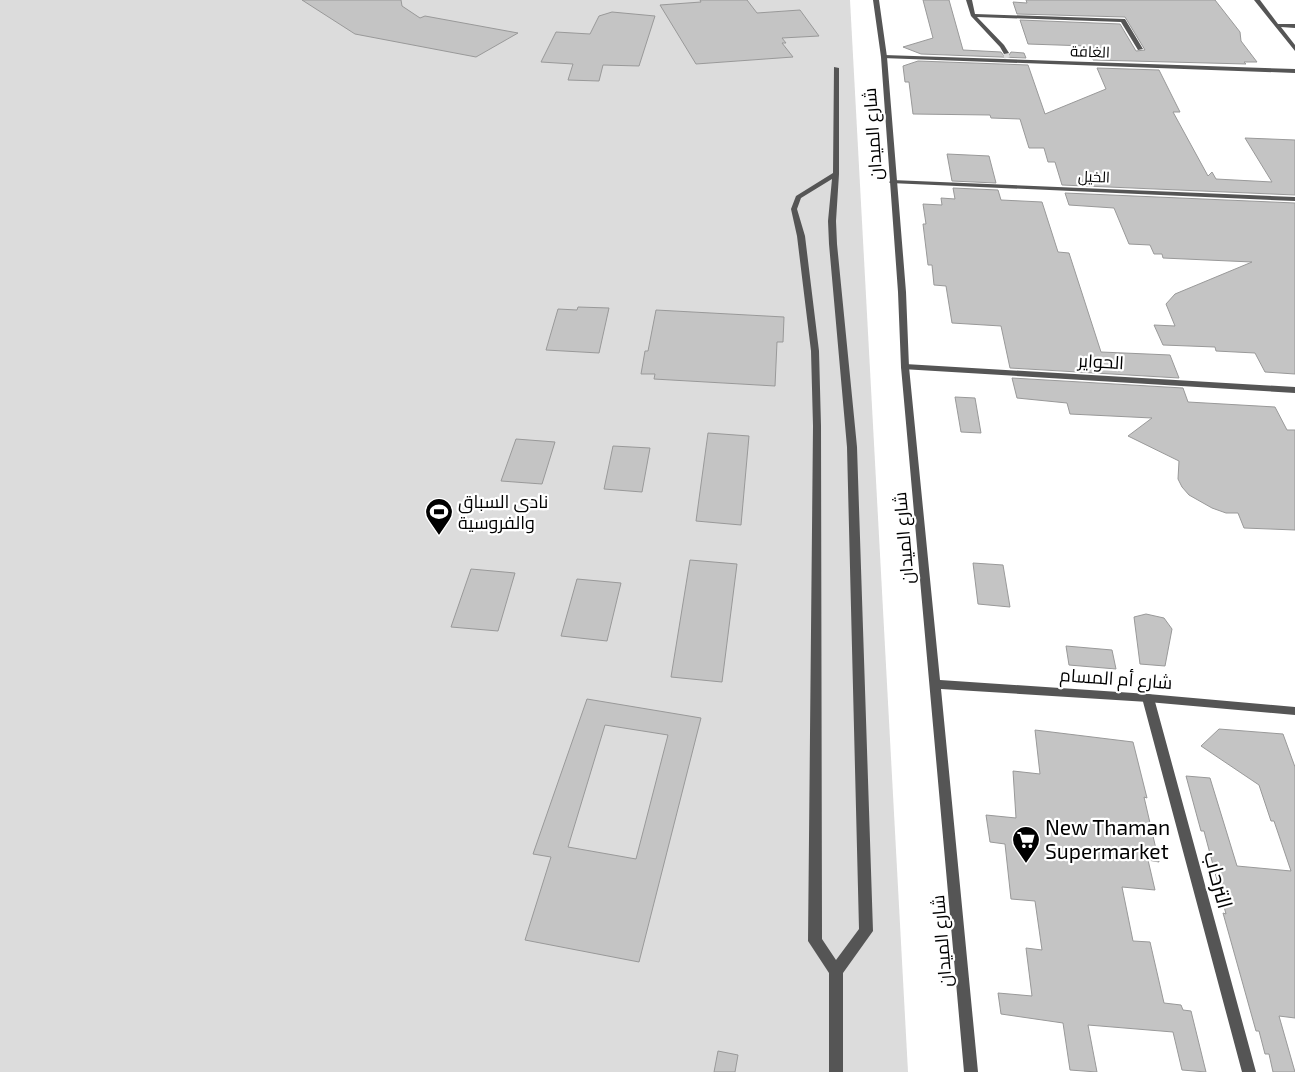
<svg xmlns="http://www.w3.org/2000/svg" width="1295" height="1072" font-family="'Exo 2',Cairo,sans-serif">
	<style>
		.green { fill: #dcdcdc }
		.building { fill: #c4c4c4; stroke: #999; fill-rule: evenodd }
		.lines { fill: none; stroke-linecap: round; stroke-linejoin: round }
		.minor-tunnel { stroke: #d9d9d9; stroke-width: 5.5; stroke-dasharray: 5.5 3; stroke-linecap: butt }
		.minor { fill: #555; fill-rule: evenodd }
		.tertiary { fill: #555; fill-rule: evenodd }
		.labels { text-anchor: middle; stroke-width: 4.5; stroke-linejoin: round; paint-order: stroke }
		.far-street-label { font-size: 15px; fill: #000; stroke: #fff }
		.street-label { font-size: 18px; fill: #000; stroke: #fff }
		.poi-label { font-size: 18px; fill: #000; stroke: #fff; text-anchor: start }
		.near-poi-label { font-size: 21px; fill: #000; stroke: #fff; text-anchor: start }
		.near-street-label { font-size: 21px; fill: #000; stroke: #fff }
	</style>
	<rect width="100%" height="100%" fill="#fff"/>
	<path class="green" d="M0,0H850L908,1072H0Z"/>
	<path class="building" d="M302,0H401L402,6L420,18L425,16L518,33L476,57L355,34Z
		M700,0H747L757,13L800,10L819,36L782,38L786,43H782L793,57L696,64L660,5L701,2Z
		M923,0H949L963,50L1001,52L1004,56L1009,55L1011,52L1024,53L1026,58L921,54L903,47L933,38Z
		M1026,0H1215L1240,32L1241,41L1257,62H1244L1246,64L1093,60L1087,46L1028,44L1020,20L1120,24L1136,51L1145,50L1125,17L1017,14L1013,2L1027,3Z
		M612,12L655,16L639,66L603,65L599,81L568,80L573,64L541,62L556,32L590,34L599,16Z
		M918,61L1028,65L1045,114L1106,89L1097,68L1159,70L1180,112H1173L1208,176L1212,172L1216,179L1272,182L1245,138L1295,140V195L1062,185L1055,162H1048L1044,148H1029L1020,119L991,118L990,115L913,114L909,82H905L903,66Z
		M947,154L989,156L996,183L952,181Z
		M953,188L998,190L1001,200L1042,202L1058,252L1069,253L1101,352L1170,355L1179,378L1010,368L1001,326L952,323L946,286L934,285L932,265H928L923,224H926L923,204L942,205L941,198L955,199Z
		M1065,193L1295,203V374L1265,372L1255,353L1216,351L1215,347L1163,345L1154,325L1175,326L1166,304L1175,294L1252,262L1163,258L1162,254H1154L1150,245L1129,244L1114,208L1069,205Z
		M578,307L609,308L599,353L546,350L558,309L577,310Z
		M656,310L784,317L783,342H777L775,386L654,379L655,374H641L645,351H648Z
		M1012,378L1183,388L1188,402L1275,407L1287,430H1295V530L1244,528L1238,513H1226L1212,508L1189,495L1182,487L1178,479L1179,461L1128,436L1152,418L1070,414L1067,403L1017,398Z
		M955,397L975,398L981,433L961,432Z
		M708,433L749,436L741,525L696,521Z
		M516,439L555,442L542,484L501,481Z
		M613,446L650,448L642,492L604,489Z
		M690,560L737,564L722,682L671,677Z
		M973,563L1003,565L1010,607L978,604Z
		M471,569L515,573L498,631L451,627Z
		M577,579L621,583L607,641L561,636Z
		M1146,614L1164,618L1172,629L1165,666L1140,664L1134,617Z
		M1066,646L1112,650L1116,669L1069,665Z
		M587,699L701,718L639,962L525,940L551,857L533,854ZM605,725L668,735L636,859L568,847Z
		M1219,729L1283,734L1295,767V1018L1279,1016L1295,1072H1273L1269,1054H1265L1259,1031H1256L1223,913L1226,914L1204,831H1201L1186,776L1210,778L1237,866L1291,871L1274,821H1271L1259,785L1201,746Z
		M1035,730L1133,742L1147,798L1144,797L1159,862L1148,860L1155,890L1122,887L1133,941L1150,942L1164,1003L1181,1005L1183,1010L1191,1011L1206,1072L1182,1070L1173,1032L1088,1025L1097,1072L1070,1070L1063,1023L1001,1014L998,993L1032,996L1026,948L1042,950L1035,901L1011,899L1005,844L990,842L986,815L1016,818L1013,771L1040,774Z
		M718,1051L738,1055L735,1072H714Z"/>
	<g class="lines">
		<path class="minor-tunnel" d="M1006,53L1007,58"/>
		<path class="minor" d="M966,0H972L975,14L1125,19L1143,49L1138,50L1121,22L977,17L1004,45L1009,53L1004,54L1000,47L971,16Z
			M1254,0H1260L1278,24H1295V28L1281,27L1295,45V51Z
			M884,55L1295,69V73L882,58V56Z
			M834,67L839,68V174L836,221L837,244L857,447L873,931L843,973V1072H829V973L808,941L813,426L811,351L797,236L791,209L796,196L833,173ZM832,179L828,221L829,244L847,447L859,929L836,960L822,939L821,426L819,351L805,236L797,209L801,198Z
			M892,180L1295,197V201L890,183L889,182Z
			M905,364L1295,387V393L902,369L901,367Z
			M1148,694L1152,695L1154,698L1256,1072H1242L1142,698L1144,695Z"/>
		<path class="tertiary" d="M873,0H879L887,57L906,292L909,367L940,680L1148,694L1295,707V715L1148,702L941,689L978,1072H964L901,367L898,292L881,57Z"/>
	</g>
	<defs>
		<symbol id="stadium-pin" viewBox="-11 -11 22 30"><path d="M0 17L-7.5 6A9.5 9.5 0 1 1 7.5 6Z" fill="#000" stroke="#fff"/><path d="M0-5a6.5 5 0 1 0 0 10a6.5 5 0 1 0 0-10ZM-3.5-1.8h7v3.6h-7Z" fill="#fff"/></symbol>
		<symbol id="supermarket-pin" viewBox="-11 -11 22 30"><path d="M0 17L-7.5 6A9.5 9.5 0 1 1 7.5 6Z" fill="#000" stroke="#fff"/><path d="M-6-5.5h2.5l.6 2H6L4.5 2H-2.5L-4.4-4H-6ZM-1.5 3.2a1.3 1.3 0 1 0 .1 0ZM3 3.2a1.3 1.3 0 1 0 .1 0Z" fill="#fff"/></symbol>
	</defs>
	<g fill-rule="evenodd">
		<use href="#stadium-pin" x="423" y="496" width="32" height="43"/>
		<use href="#supermarket-pin" x="1010" y="824" width="32" height="43"/>
	</g>
	<g class="labels">
		<g class="far-street-label">
			<text transform="translate(1090 52) rotate(2)" y="5">الغافة</text>
			<text transform="translate(1094 177) rotate(2)" y="5">الخيل</text>
		</g>
		<g class="street-label">
			<text transform="translate(873 134) rotate(-94)" y="6">شارع الميدان</text>
			<text transform="translate(1101 362) rotate(3)" y="6">الحواير</text>
			<text transform="translate(904 538) rotate(-95)" y="6">شارع الميدان</text>
			<text transform="translate(1116 679) rotate(4)" y="6">شارع أم المسام</text>
			<text transform="translate(942 941) rotate(-95)" y="6">شارع الميدان</text>
		</g>
		<g class="poi-label">
			<text x="458" y="508">نادي السباق<tspan x="458" dy="21">والفروسية</tspan></text>
		</g>
		<g class="near-poi-label">
			<text x="1045" y="835">New Thaman<tspan x="1045" dy="24">Supermarket</tspan></text>
		</g>
		<g class="near-street-label">
			<text transform="translate(1218 880) rotate(75)" y="7">الترحاب</text>
		</g>
	</g>
</svg>
